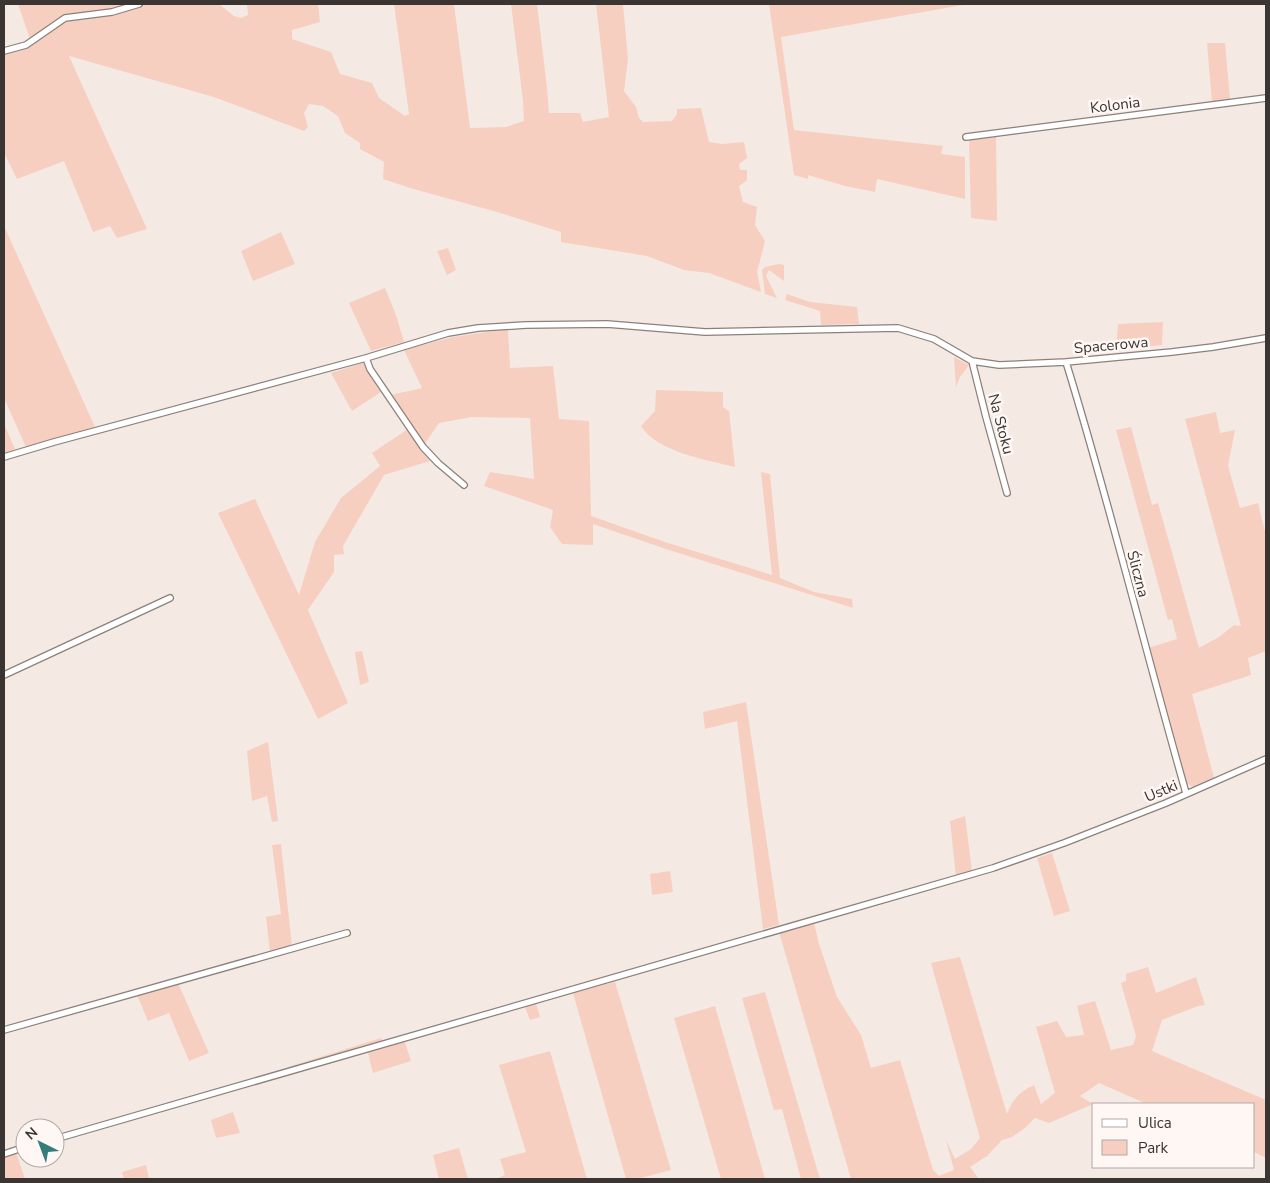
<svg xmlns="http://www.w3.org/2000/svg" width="1270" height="1183" font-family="'Nunito Sans',sans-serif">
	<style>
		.green { fill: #f7cfc0 }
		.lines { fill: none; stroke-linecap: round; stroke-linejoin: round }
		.minor-casing { stroke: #8b817c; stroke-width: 8 }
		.minor { stroke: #fff; stroke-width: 5.5 }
		.labels { text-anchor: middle; stroke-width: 5; stroke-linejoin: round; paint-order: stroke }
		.street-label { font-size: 15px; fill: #3a3533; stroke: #fff7f4 }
	</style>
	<rect width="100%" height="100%" fill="#f5e9e4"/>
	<path class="green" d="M18,4H132L112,9L63,15L30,39Z
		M144,4H219L234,16L241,18L248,15L247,4H318L320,22L292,30V39L331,52L340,74L372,83L379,98L405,116L409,114L394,4H454L470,128L506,127L524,121L523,101L511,4H537L547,88L549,113H580L583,122L609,117L596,4H623L628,59L624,91L636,107L639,118L643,122L672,121L677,114V109L701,108L709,142L722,144L744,142L747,158L739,164L740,170H747V180L739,186L743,202L757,207L755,225L765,241L757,272L761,292L709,273L684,270L647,256L561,242V232L497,212L410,188L383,179L384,162L360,149V143L345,133L338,116L323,106L309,104L304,113L308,127L304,131L214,97L69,56L147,229L117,238L110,226L93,232L64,161L17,179L4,153V53C38,49 39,31 64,20C79,14 96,17 111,15C122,13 133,8 144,4Z
		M769,4H963V5L781,37L794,130L943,146L941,154L965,157V199L877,179L875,192L845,186L808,175V179L794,175Z
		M1207,43H1225L1230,99L1212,102Z
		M996,136L997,221L971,218L969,139Z
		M4,226L95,427L26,447L4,398Z
		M281,232L295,264L253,281L241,251Z
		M448,248L456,270L447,275L437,251Z
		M779,264L784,265V281L769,270L766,276L777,298L765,294L762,270L765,267Z
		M385,288L396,315L404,342L371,351L349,303Z
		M787,294L810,302L857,307L859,324L821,325L820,311L785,300Z
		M1163,322L1162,345L1116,350L1118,324Z
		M508,329L510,368L553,366L559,419L589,421L591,516L665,542L772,575L761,472L770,474L780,578L814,592L852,599L853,608L666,549L593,524V545L562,544L550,527L553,510L484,486L490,472L534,479L530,418L472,417L439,423L424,445L391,395L422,388L404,350L453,337Z
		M954,357L969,365L960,377L956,387Z
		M363,363L381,392L352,411L331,373Z
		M656,390L723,392V407L729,411L735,467C707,460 657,452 641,426L655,411Z
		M1216,412L1220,433L1235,430L1228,466L1240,508L1258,503L1266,536V651L1248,658L1251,675L1192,694L1214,778L1193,787L1186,783L1148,648L1177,639L1172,619L1168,620L1116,430L1131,427L1152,505L1158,503L1199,648L1219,637L1234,625L1241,626L1185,419Z
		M4,424L15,449L4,453Z
		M408,429L430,461L384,475L343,546L344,554L334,555V572L308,610L348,703L318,719L218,513L255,499L299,595L315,542L341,498L380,466L372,453Z
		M362,651L369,682L360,685L355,652Z
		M746,702L779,925L763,929L737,721L705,729L703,712Z
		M268,742L278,821L272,822L267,796L252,801L247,751Z
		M965,816L972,871L956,877L950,821Z
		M281,844L292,947L270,952L266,917L281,914L272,845Z
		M1052,853L1070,911L1054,916L1037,858Z
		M670,871L673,892L652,895L650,874Z
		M814,923L819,944L837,997L861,1035L871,1068L900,1060L933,1170L939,1176L954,1170L946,1140L955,1159L971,1149L980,1138L931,963L960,957L1007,1114C1012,1099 1020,1092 1034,1085L1041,1104L1055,1093L1036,1027L1057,1021L1066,1037L1084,1035L1077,1006L1095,1001L1111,1050L1133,1045L1136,1036L1121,983L1126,981V974L1148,967L1156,993L1196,977L1205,1005L1198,1006L1162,1020L1152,1051L1266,1100V1158L1254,1152V1104H1147L1099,1083L1080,1096L1093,1104L1049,1123L1035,1118L1025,1128L1012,1137L1002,1140L987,1156L970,1167L979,1179H851L779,932Z
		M615,982L671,1170L637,1179H626L573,993Z
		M178,983L209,1053L189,1061L169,1013L148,1021L137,995Z
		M765,992L820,1179H801L782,1109L774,1110L742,998Z
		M536,1003L540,1017L530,1020L525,1007Z
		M715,1006L765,1179H721L674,1018Z
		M381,1038L383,1041L289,1069L288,1067Z
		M405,1042L411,1061L373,1073L368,1053Z
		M550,1051L587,1179H496L505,1175L500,1159L526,1152L499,1065Z
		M233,1112L240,1133L216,1138L211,1120Z
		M459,1148L468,1179H439L433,1155Z
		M16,1152L25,1179H4V1156Z
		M146,1165L149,1179H124L122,1172Z"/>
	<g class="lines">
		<defs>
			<path id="minor" d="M4,51L26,45L65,18L112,12L139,4
				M966,137L1266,98
				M366,358L370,369L423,447L438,463L464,485
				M972,361L986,417L1007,493
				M1066,362C1110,504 1145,650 1186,793
				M4,457L54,442L366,358L448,333L478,328L526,325L607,324L705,332L898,328L934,339L972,361L999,365L1066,362L1172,352L1213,347L1266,338
				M4,675L170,598
				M4,1030L347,933
				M55,1139L993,868L1064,843L1166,803L1266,759
				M4,1154L25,1147"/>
		</defs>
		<use href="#minor" class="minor-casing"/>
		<use href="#minor" class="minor"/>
	</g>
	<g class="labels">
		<g class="street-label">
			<text transform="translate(1115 105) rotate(-7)" y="5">Kolonia</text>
			<text transform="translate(1111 345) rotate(-5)" y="5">Spacerowa</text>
			<text transform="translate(1001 424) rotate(75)" y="5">Na Stoku</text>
			<text transform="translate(1138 574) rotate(75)" y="5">Śliczna</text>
			<text transform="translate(1161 791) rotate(-23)" y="5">Ustki</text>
		</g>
	</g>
	<rect width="1270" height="1183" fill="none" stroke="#3a3533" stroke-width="10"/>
	<rect x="1092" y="1103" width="162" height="65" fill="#fff7f4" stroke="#b0a9a7"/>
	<rect x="1102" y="1119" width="25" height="8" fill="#ffffff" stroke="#b0a9a7"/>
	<text x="1138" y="1128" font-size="15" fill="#3a3533">Ulica</text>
	<rect x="1102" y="1140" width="25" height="15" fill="#f7cfc0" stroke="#b0a9a7"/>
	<text x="1138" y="1153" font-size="15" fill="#3a3533">Park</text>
	<g transform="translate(40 1143) rotate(318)"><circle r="24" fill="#fff7f4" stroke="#b0a9a7"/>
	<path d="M0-4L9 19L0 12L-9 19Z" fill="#347d7b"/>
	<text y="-8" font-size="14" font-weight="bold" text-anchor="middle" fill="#3a3533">N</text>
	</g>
</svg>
